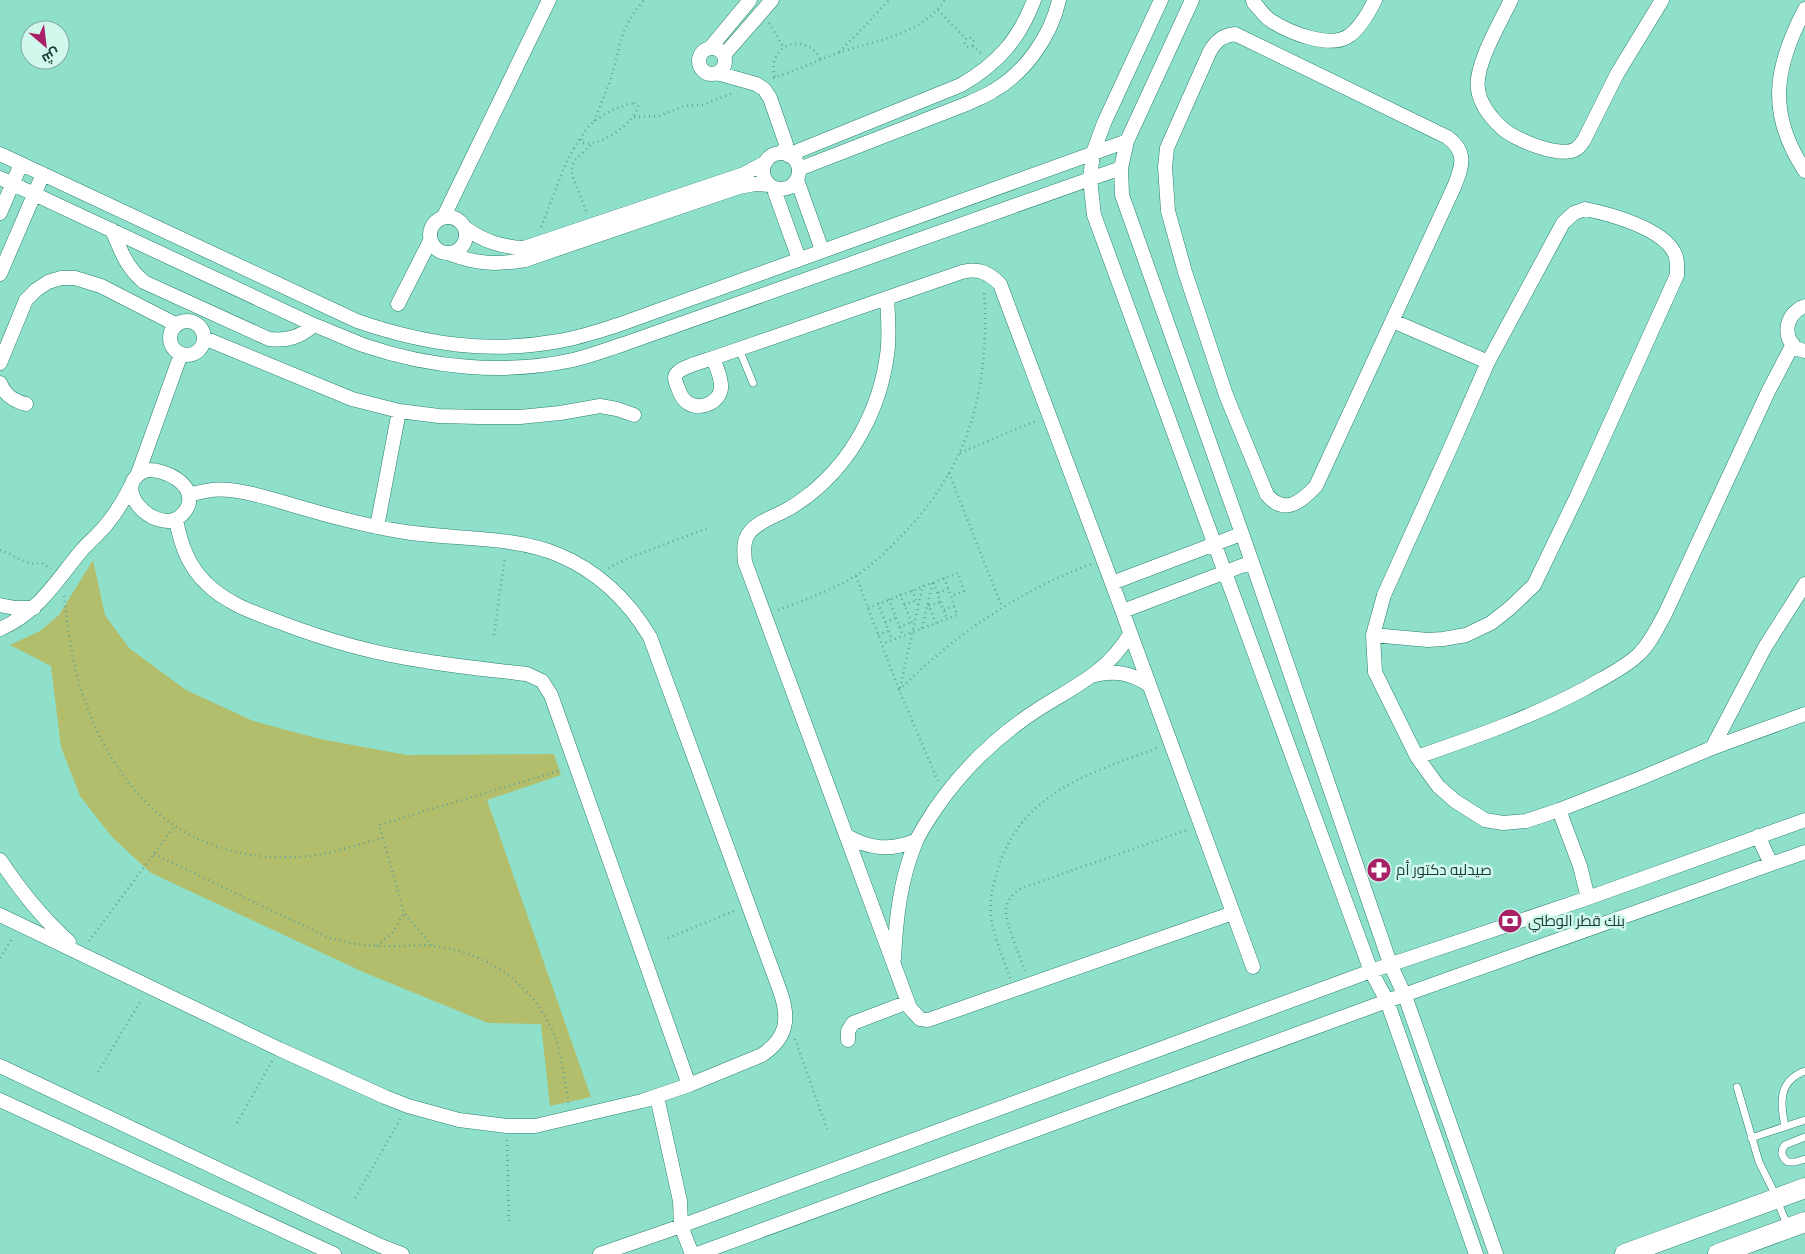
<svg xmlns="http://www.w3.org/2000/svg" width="1805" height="1254" font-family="Ubuntu,Cairo,sans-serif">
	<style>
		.green { fill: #b3be6d }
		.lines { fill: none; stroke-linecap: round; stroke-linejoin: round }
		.lane-casing { stroke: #2b816e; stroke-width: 8 }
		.street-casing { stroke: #2b816e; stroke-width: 15 }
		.secondary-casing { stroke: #2b816e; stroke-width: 21 }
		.path { stroke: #63a493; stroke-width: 2.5; stroke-dasharray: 1 4; stroke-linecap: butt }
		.lane { stroke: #fff; stroke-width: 7 }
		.street { stroke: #fff; stroke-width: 14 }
		.secondary { stroke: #fff; stroke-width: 20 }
		.labels { text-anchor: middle; stroke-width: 5; stroke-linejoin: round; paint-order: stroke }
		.poi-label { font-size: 15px; fill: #183b33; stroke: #d1f8ec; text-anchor: start }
	</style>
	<rect width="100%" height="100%" fill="#8ee0ca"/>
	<path class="green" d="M93,560L105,615L129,648L186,690L253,721L320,739L407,755L554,754L561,775L487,800L591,1097L550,1106L541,1024L488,1023L363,972L151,873L112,837L80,796L61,747L51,666L10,645L40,631L59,615Z"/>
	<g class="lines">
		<defs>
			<path id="lane" d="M739,349L753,383
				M1737,1087L1759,1162L1772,1188L1788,1227
				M1785,1126C1780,1103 1778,1081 1805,1071
				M1805,1137L1785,1145C1780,1151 1781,1157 1788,1162H1795L1805,1159
				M1751,1138L1805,1120"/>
			<path id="street" d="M1161,0L1104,123L1093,153L1090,179L1094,215L1371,971L1387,1001L1476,1254
				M1192,0L1127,141L1121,168L1122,195L1252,562L1391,966L1405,996L1496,1254
				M1253,0L1254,3C1259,8 1264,16 1270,20C1288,32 1331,50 1350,35C1361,27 1369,12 1375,0
				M1511,0C1501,21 1474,66 1478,89C1480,104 1491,118 1502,128C1513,139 1561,159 1576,149C1579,147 1582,143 1584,140L1617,74L1662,0
				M1805,9C1774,68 1767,114 1805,171
				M1235,34L1447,137C1468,152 1462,167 1454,187L1316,486C1302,501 1285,516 1267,495L1226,395L1185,272L1168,211L1165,167L1167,148L1210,51C1217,40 1222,36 1235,34Z
				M710,48L750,0
				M699 61a13 13 0 1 1 26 0a13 13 0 1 1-26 0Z
				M724,55L772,0
				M717,73L756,84L764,89L770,98L786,144L783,153
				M763 171a18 18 0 1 1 36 0a18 18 0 1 1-36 0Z
				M0,154L357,321C424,344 488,354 559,341C579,338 599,331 618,325L1127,141
				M788,155L961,85C997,64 1019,40 1034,0
				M799,169L969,103C977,99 985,96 993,91C1025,73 1051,36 1059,0
				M0,178L314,325C330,331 347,339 363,345C430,368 504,375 573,360C591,356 608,349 624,344L1121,168
				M797,180L822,250
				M773,187L799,259
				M1585,209C1610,214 1661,228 1674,252C1678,259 1677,267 1677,275L1578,494L1534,585L1510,608L1491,623L1466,635L1443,639L1428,640L1373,635L1384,595L1453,442L1488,362L1563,223L1574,213Z
				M0,213L21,164
				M430 235a18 18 0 1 1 36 0a18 18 0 1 1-36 0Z
				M443,218L549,0
				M464,227C483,241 501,247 524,248L744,174L766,162
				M112,230C121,251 126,267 144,282L269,339C288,341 300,337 314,325
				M450,254C478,264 496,265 525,260L739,187L755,184L770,185
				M0,274L43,174
				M887,298C888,317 890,336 887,355C880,408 853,460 810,494C803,499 796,505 788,509C776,516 758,521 749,533C743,541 744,552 745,562L910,1008L920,1019L928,1020L1233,913
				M398,304L430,241
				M1805,306C1782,314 1781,347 1805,351
				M1393,321L1488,362
				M170 338a17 17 0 1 1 34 0a17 17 0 1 1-34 0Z
				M204,338L352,399L399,411L439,416L479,417H520L560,413L600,406L617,409L634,415
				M713,358C716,367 722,378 721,388C720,402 701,411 688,403C683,400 680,394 678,388C676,382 673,378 677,373C682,367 704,361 713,358L962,272C978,268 988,272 1000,284L1112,583L1253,967
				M0,363L26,300L36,290L48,282L61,278H75L101,286L177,325
				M0,383C5,395 13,401 26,404
				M147,470C165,469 196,484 188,506C186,511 182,515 178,518C153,533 107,485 147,470Z
				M137,476L181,354
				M176,519C180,543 188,566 206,583C226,603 252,612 279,622C326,640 375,654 425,661C459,667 493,670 527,674L542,681L551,695L689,1085
				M377,527L399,411
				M1112,583L1241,534
				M0,605L15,608H34
				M1123,611L1252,562
				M0,629C40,611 55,582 82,550C90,541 99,534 106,525C116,513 124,500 131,486
				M1373,635L1375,672L1417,757L1438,786L1455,801L1485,820L1503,823L1526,821L1559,810L1641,778L1712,748L1805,714
				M1095,675C1115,670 1131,673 1149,685
				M1712,748L1765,647L1805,584
				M1417,757C1475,737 1532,717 1586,688C1603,678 1623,669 1638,655C1650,644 1657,628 1665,614L1768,392L1793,344
				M1559,810L1580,866L1588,898
				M847,836C870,849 890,851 915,841
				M1758,836L1771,864
				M0,860C20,890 42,918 69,942
				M0,915L279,1049L385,1097L408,1106L459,1120L507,1126H535L642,1101L689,1085L762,1055C787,1038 790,1019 780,991L650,637C628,600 599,572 559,555C513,535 449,540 399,531C362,525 327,515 292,505C272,499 251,492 230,490C215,488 202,491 189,495
				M894,959C896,919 900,881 915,844C920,831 929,819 936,808C963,769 997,736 1037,710C1074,686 1106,674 1130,634
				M848,1040V1031L853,1023L908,1002
				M0,1066L381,1246L402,1254
				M657,1097L680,1201L681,1226L692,1254
				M0,1100L334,1254
				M600,1254L681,1226L1371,971L1588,898L1805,820
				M697,1254L1387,1001L1805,852"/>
			<path id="secondary" d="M1625,1254L1805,1188
				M1718,1254L1805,1222"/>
		</defs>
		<use href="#lane" class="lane-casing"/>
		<use href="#street" class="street-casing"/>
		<use href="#secondary" class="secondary-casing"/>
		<path class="path" d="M938,10L966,39
			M769,23L784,48
			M973,46L969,47L966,46L964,42L966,39L969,37L973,39L974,42L973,46L982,54
			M839,52L862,29L889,0
			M775,77C765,45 807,29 821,61
			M773,78C795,71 816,61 838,53C877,39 919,37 945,0
			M634,103L638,105C638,122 596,150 581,142C582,122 617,106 634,103Z
			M634,117L659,116L684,106L702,105L733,93
			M594,121C599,108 605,95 610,81C621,47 618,30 644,0
			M586,211L571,172L574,161L592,144
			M541,227L566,163L580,138
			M960,453L1038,420
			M949,473L1002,607
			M0,550C15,555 25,566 42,563L51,569
			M608,568L631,557L708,528
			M856,576L899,690L938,781
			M944,578L951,596
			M912,590L918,604
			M938,593L948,589
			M900,594L913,626
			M64,596C68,626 71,657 80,686C112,790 182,863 298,857C326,856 355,845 382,838
			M889,599L903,636
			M878,603L892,640
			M928,604L936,623
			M904,605L916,600
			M929,606L940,602
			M868,608L958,573L964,591L951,596L957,615L882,644
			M778,610C804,600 831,591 855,576C873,565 891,547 906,531C972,461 990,384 984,289
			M944,610L954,606
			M885,622L896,618
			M899,627L911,622
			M922,628L933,581L947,619
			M494,635L505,556
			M878,635L888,631
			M900,688L923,585
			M899,690C955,635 1017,592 1091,564
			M154,854L327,937C352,945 376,947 403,946C413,946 423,944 433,946C488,952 535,986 555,1037C562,1057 565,1084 569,1105
			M668,938L736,910
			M89,941L174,827
			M432,945L404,913L379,825L562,770
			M377,946L393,932L404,913
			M0,958L13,937
			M1025,971C1020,956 1005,923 1006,909C1007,899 1014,893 1022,888L1187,830
			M1010,978C1004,960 996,942 992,923C988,903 993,883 1000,863C1025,791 1091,773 1157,748
			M795,1039L827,1129
			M98,1072L142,999
			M237,1123L272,1061
			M507,1140L509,1223
			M355,1198L401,1118"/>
		<use href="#lane" class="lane"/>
		<use href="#street" class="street"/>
		<use href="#secondary" class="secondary"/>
	</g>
	<defs>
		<symbol id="pharmacy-disc" viewBox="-11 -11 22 22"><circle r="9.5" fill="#a82066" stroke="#d1f8ec"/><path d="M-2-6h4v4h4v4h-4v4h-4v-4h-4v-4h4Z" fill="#fff"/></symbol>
		<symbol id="bank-disc" viewBox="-11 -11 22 22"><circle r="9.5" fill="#a82066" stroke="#d1f8ec"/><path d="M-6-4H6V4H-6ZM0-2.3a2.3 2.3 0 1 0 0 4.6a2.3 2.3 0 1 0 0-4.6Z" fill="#fff"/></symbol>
	</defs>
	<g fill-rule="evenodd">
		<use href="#pharmacy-disc" x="1365" y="856" width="28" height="28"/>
		<use href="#bank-disc" x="1496" y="907" width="28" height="28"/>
	</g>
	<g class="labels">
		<g class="poi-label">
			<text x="1396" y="875">صيدليه دكتور أم</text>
			<text x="1528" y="926">بنك قطر الوطني</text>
		</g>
	</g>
	<g transform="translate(45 45) rotate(152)"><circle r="24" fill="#d1f8ec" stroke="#87aca2"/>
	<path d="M0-4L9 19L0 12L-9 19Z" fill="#a82066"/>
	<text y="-8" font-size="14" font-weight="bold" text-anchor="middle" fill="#183b33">ش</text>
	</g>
</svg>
